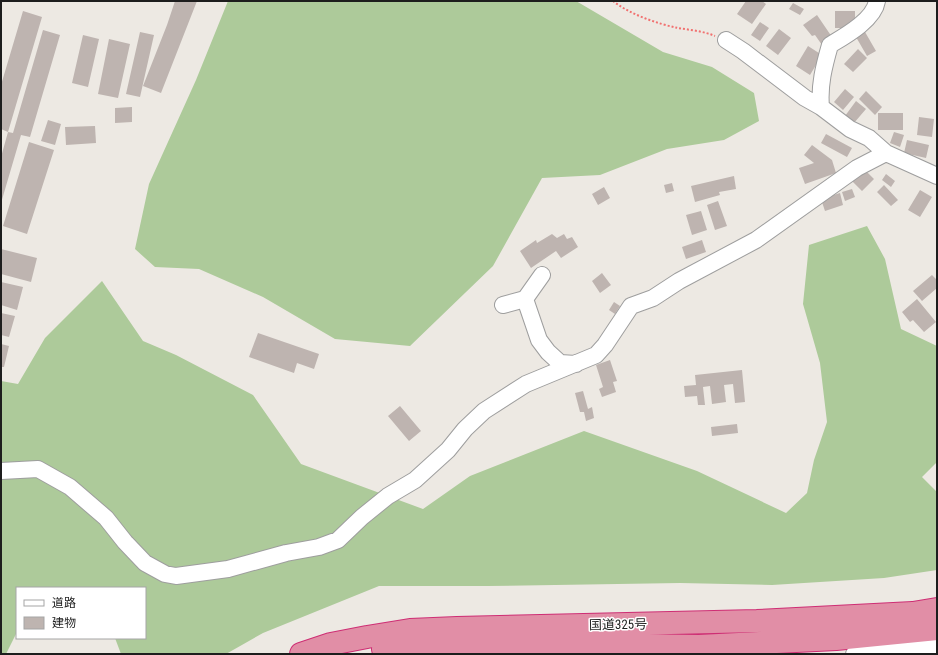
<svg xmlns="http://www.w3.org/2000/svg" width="938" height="655" font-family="'Roboto Condensed','Noto Sans JP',sans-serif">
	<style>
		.forest { fill: #adca9a }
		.building { fill: #beb4b0 }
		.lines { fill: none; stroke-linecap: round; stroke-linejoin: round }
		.minor-casing { stroke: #9e9e9e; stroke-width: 18 }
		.highway-casing { stroke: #ce2e74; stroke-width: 24 }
		.path { stroke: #f17170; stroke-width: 2; stroke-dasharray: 2 2; stroke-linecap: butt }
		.minor { stroke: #fff; stroke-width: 16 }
		.highway { stroke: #e18ea6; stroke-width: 22 }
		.labels { text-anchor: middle; stroke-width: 3; stroke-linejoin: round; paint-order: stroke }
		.street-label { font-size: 13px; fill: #1d1d1d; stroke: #fff }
	</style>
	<rect width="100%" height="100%" fill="#ede9e3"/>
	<path class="forest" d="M228,1H576L663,52L712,67L754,93L759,121L724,140L667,149L600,175L542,178L493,266L410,346L335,339L263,297L199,269L155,267L135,249L149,184L196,80Z
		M867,226L885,259L901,329L937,346V462L922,477L937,492V570L884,578L772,585L680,583L487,586H379L263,633L226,654H121L115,638H145V588H17V632L6,654H1V381L18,384L45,338L102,281L143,341L176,355L253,395L301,464L423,509L470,476L584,431L697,471L786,513L807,493L814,460L827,422L820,363L803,304L809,245Z"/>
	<path class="building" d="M175,1H197L161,93L143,86L167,25Z
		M746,1H762L766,4L752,24L737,14Z
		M793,3L804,9L800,15L789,9Z
		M23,11L42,17L8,132L1,129V85Z
		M835,11H855V28H835Z
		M817,15L832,37L822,45L815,35L812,36L803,25Z
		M760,22L769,28L760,41L751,35Z
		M779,29L791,38L778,55L766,46Z
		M43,30L60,35L30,137L21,135L1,203V157L8,132L13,133Z
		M140,32L154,35L140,97L126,94Z
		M865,32L876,51L867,56L856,37Z
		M83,35L99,39L88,87L72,83Z
		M109,39L130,44L118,98L98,94Z
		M808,46L822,55L810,75L796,66Z
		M858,49L867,58L853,72L844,64Z
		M845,89L854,97L843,110L834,102Z
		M866,91L882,107L875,115L859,99Z
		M856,101L866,109L854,123L845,116Z
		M132,107V122L115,123V108Z
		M878,113H903V130H878Z
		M919,117L934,119L932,137L917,135Z
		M48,120L61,124L55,145L41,141Z
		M95,126L96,143L66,145L65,127Z
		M894,132L904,135L900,147L890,143Z
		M826,134L852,148L847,157L821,143Z
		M907,140L929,145L926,158L904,153Z
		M29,142L54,150L27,234L3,226Z
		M812,145L832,160L836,173L805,184L799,168L814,163L804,155Z
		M864,169L874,179L862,191L852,181Z
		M886,174L895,181L891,187L882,180Z
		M734,176L736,189L719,192L720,195L695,202L691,186Z
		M672,183L674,191L666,193L664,185Z
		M884,185L898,200L891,206L877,192Z
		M604,187L610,198L598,205L592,194Z
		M852,189L855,197L845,201L842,192Z
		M920,190L932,197L920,217L908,210Z
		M840,193L843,205L825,211L821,199Z
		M718,201L727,226L715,230L707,205Z
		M701,211L707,230L692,235L686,215Z
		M552,234L557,238L564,234L567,239L572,237L578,247L561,258L556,251L531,268L520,251L536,240L537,243Z
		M702,240L706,252L686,259L682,247Z
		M1,249L37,258L31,282L1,274Z
		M602,273L611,285L600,293L592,281Z
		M932,275L937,280V288L922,301L913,291Z
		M1,282L23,287L17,310L1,305Z
		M917,299L936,322L924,332L913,320L910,322L902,312Z
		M614,302L620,306L615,314L609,310Z
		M1,313L15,316L9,337L1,335Z
		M258,333L319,354L314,369L297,363L294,373L249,357Z
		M1,344L9,346L4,367H1Z
		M610,360L617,381L613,382L616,392L602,397L599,389L603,387L596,365Z
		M742,370L745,402L735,403L733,384L724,385L726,402L712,404L710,386L703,387L705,405H698L697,396L685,397L684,386L696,385L695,375Z
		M583,391L588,409L592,407L594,418L586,421L584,412H580L575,393Z
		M400,406L421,431L409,441L388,416Z
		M737,424L738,433L712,436L711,427Z"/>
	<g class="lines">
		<defs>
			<path id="minor" d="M726,40L743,51L805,98L821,107L850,129L869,138L886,153L937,176
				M821,107C819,85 824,66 830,45C845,36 874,20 877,1
				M525,299L539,340L548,352L560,363L576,364
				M503,305L525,299L542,275
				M1,471L38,469L70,487L106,518L125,542L145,563L165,574L176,576L228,569L286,553L319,547L338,540L362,517L388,496L415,480L448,450L465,429L484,411L526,384L596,355L605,345L631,306L653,298L679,281L756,240L857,168L886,153
				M854,654L931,648H937"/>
			<path id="highway" d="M383,649L403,646L537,644L699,646L836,639L937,629
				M301,654L331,644L367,637L410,630L457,628L757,621L913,613L937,609"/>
		</defs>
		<use href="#minor" class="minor-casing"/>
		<use href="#highway" class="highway-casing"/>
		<path class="path" d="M613,1C629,14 658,24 678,28C690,30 703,31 715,36"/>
		<use href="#minor" class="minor"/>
		<use href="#highway" class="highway"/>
	</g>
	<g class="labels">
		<g class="street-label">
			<text transform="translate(618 624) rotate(-1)" y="5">国道325号</text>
		</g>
	</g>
	<rect width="938" height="655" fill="none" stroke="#1d1d1d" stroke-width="4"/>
	<rect x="16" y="587" width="130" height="52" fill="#ffffff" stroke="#a5a5a5"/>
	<rect x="24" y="600" width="20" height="6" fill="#ffffff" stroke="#a5a5a5"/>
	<text x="52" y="607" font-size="12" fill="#1d1d1d">道路</text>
	<rect x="24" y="617" width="20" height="12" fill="#beb4b0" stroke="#a5a5a5"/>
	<text x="52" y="627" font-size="12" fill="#1d1d1d">建物</text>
</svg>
